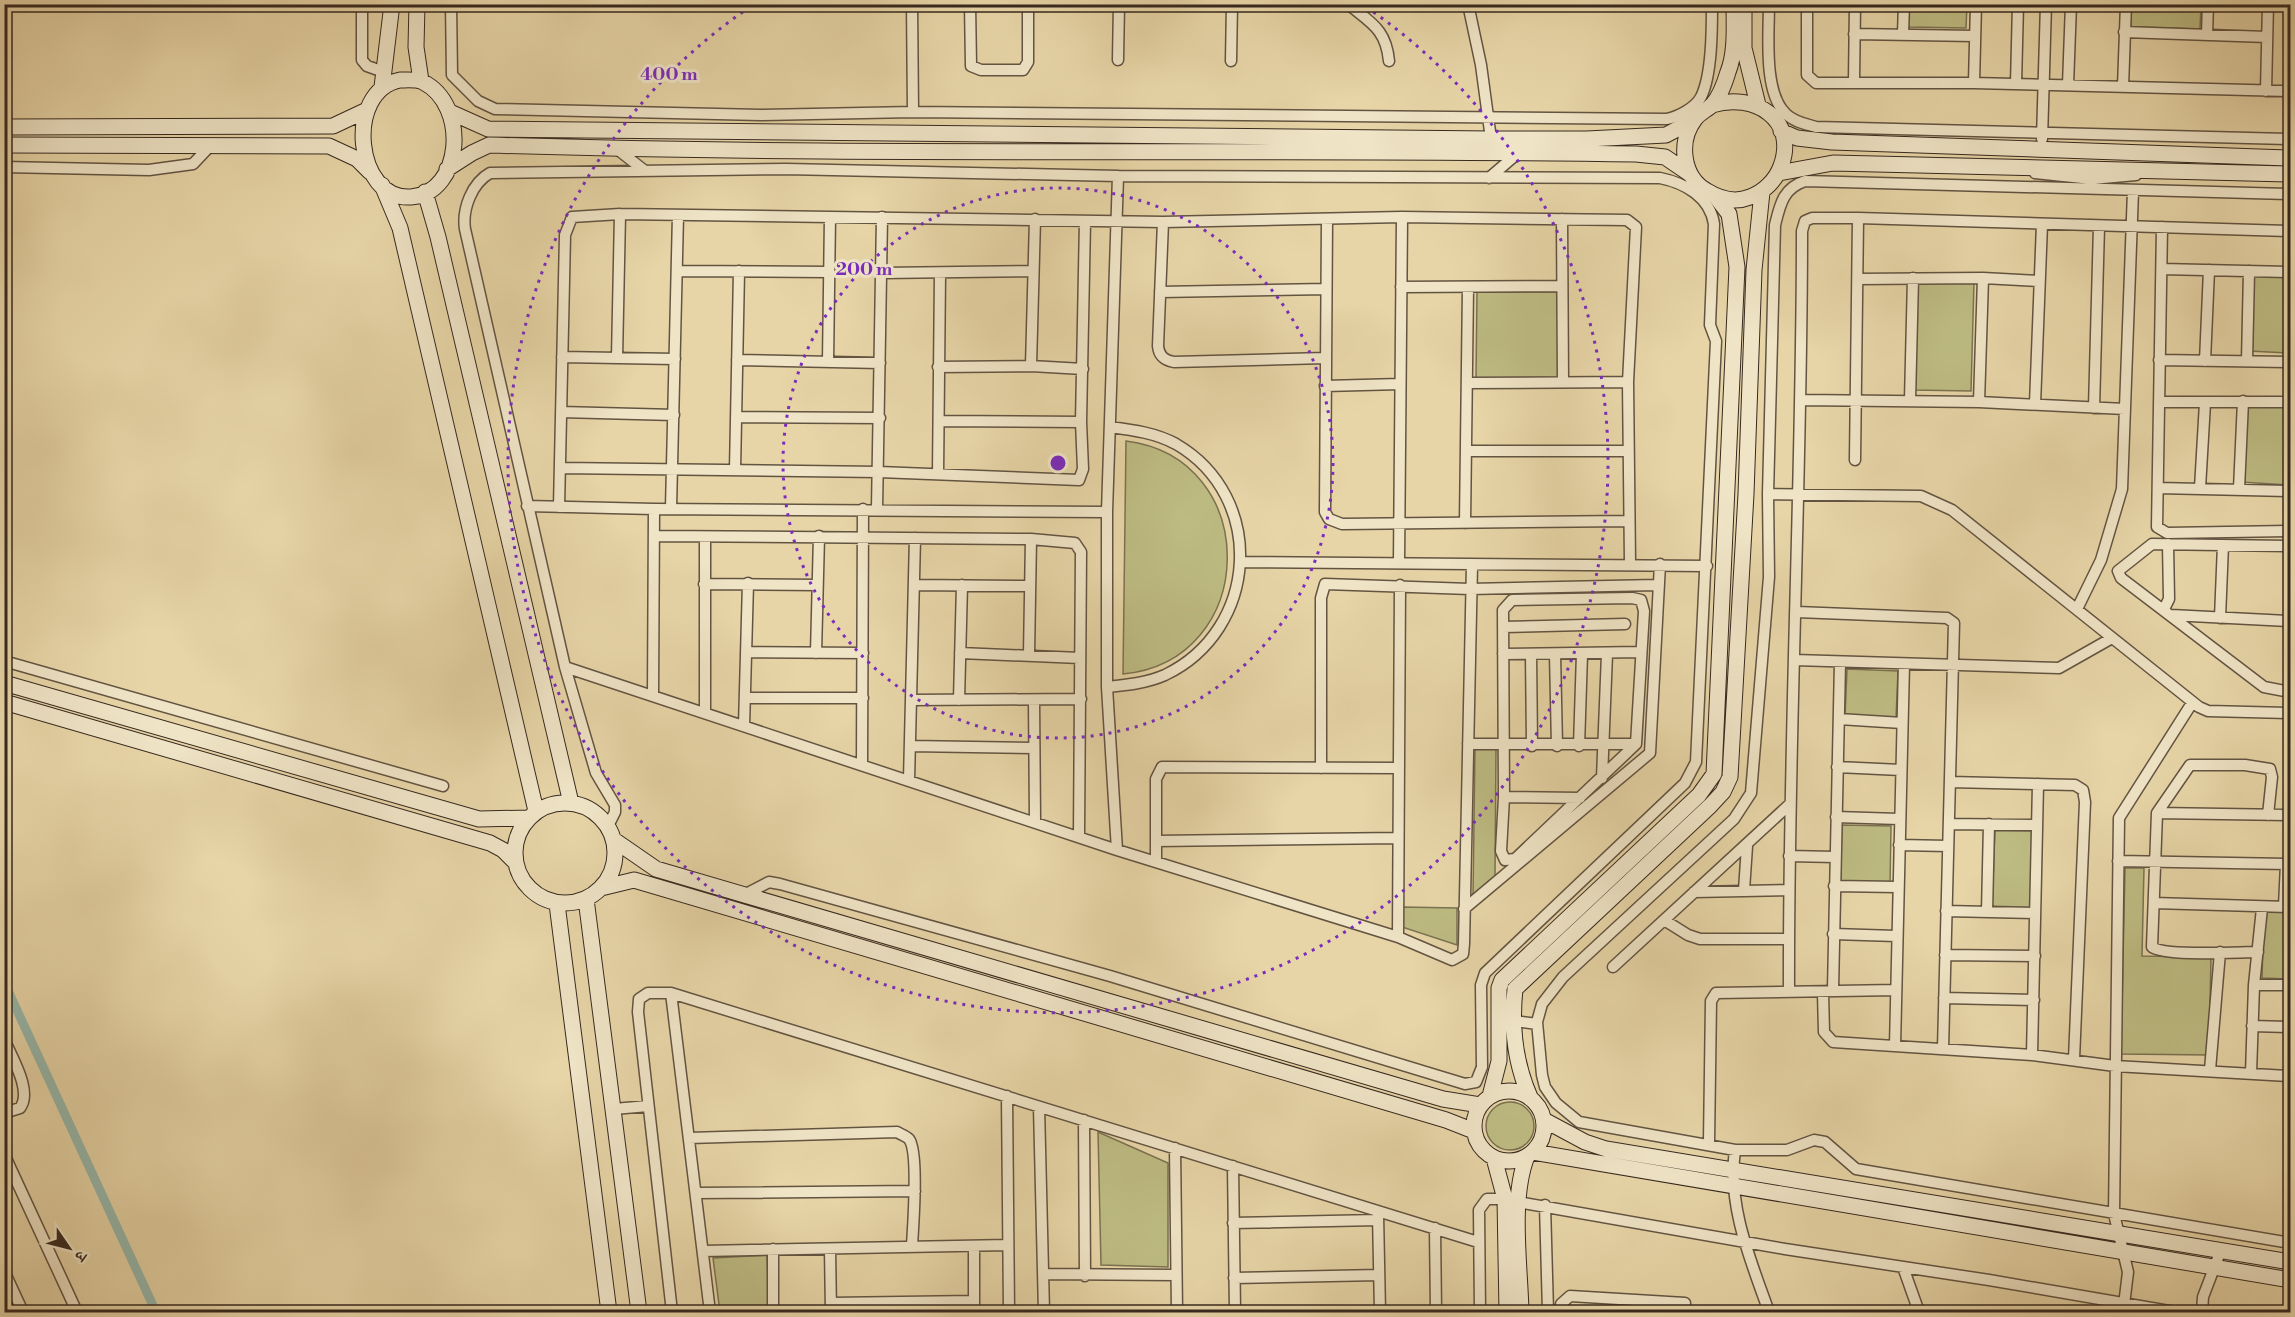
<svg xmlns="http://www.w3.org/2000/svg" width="2295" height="1317" font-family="'Libre Bodoni','Noto Serif Devanagari',serif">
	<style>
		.green { fill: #bdbb82; stroke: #7a7251; stroke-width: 1.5 }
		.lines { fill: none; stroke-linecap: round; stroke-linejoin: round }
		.canal { stroke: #97b8ab; stroke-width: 9 }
		.street-casing { stroke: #635442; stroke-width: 13 }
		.secondary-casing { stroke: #372920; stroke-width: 17 }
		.street { stroke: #efe4c6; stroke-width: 10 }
		.secondary { stroke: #efe4c6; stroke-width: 15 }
		.ring { fill: none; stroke: #7b2cbf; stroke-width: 3; stroke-dasharray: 3 6 }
		.centre { fill: #7b2cbf; stroke: #efe4c6; stroke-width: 3 }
		.ring-label { font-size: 18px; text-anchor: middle; font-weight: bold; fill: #7b2cbf; stroke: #efe4c6; stroke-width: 6; stroke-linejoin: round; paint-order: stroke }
	</style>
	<rect width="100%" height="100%" fill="#e7d5a7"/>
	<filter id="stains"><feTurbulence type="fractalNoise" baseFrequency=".00333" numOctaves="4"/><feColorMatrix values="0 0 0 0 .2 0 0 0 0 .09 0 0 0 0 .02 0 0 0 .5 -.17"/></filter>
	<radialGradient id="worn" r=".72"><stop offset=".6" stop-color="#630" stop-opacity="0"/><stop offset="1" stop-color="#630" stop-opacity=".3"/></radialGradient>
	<path class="green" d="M1909,5H1967L1966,28L1908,27Z
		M2131,5H2201L2200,29L2131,27Z
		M2251,275L2290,277V353L2249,351Z
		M1916,281L1974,282L1971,391L1913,390Z
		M1477,292H1558L1559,377L1476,378Z
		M2245,404L2290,406V485L2241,482Z
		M1126,441C1263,458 1260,661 1123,674Z
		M1847,669L1898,671L1896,718L1845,717Z
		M1475,747H1496L1495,877L1473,897Z
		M1842,825L1891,826L1890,885L1840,884Z
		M1995,830L2034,831L2032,910L1992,908Z
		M2125,868H2144L2142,956L2211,957L2209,1055L2121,1054Z
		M1402,907L1457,908V945L1402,927Z
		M2264,908L2290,909V979L2262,978Z
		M1486 1126a24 24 0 1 1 48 0a24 24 0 1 1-48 0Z
		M1098,1132L1168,1163V1267L1101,1265Z
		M767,1255L769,1312H720L713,1258Z
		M913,1308V1312H839V1309Z"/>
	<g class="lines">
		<path class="canal" d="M4,982L156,1312"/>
		<defs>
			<path id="street" d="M362,4V60L367,66L384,72
				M451,4L452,75L478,101L495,109L761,115L913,112L1667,119C1678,117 1695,108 1701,97C1712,75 1712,29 1712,4
				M912,4L913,112
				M970,4L971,66L981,70H1023L1028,62V4
				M1348,4C1371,23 1386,29 1389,61
				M1468,4L1481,65L1491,139
				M1769,4C1769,33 1763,93 1786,114C1794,122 1806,124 1816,127L2290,139
				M1807,4V75L1816,83H1974L2290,91
				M2124,32L2267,37
				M1854,34L1975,36
				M1903,34L1904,4
				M2207,35L2208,4
				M1118,60L1119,4
				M1231,61L1232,4
				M1854,81L1855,4
				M1974,83L1976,4
				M2016,84L2018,4
				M2068,85L2071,4
				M2123,87L2126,4
				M2266,91L2268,4
				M2042,139L2046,4
				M617,149L645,171
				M4,167L149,170L193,164L210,146
				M2035,173L2092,179L2136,175
				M1489,178L1518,153
				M2290,194L1805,181C1783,188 1780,205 1775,225L1768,494L1769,577L1751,793L1734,819L1563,977L1542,1004L1537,1022L1542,1075L1545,1087L1556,1103L1579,1122L1735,1150H1787L1814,1140L1825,1142L1856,1169L2290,1243
				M1562,219L1563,382
				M1327,221L1325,512L1329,519L1342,524L1628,521
				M1163,222L1158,346C1159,356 1164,360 1174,362L1325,358
				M2162,227L2157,527L2167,533L2290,531
				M2162,269L2290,272
				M677,271L829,272
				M882,273L1033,271
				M1858,279L1983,278L2039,281
				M1401,287L1562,286
				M1160,292L1326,289
				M562,357L675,359
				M617,358L620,214
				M737,360L880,363
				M2159,360L2290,362
				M2205,361L2209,270
				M2247,361L2249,271
				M828,362L830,217
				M1031,366L1035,219
				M938,367L1031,366L1083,369
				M1467,383L1628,382
				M1325,386L1400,384
				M1802,400L1979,402L2125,409
				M1910,400L1913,278
				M1979,402L1983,278
				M2159,402H2290
				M2035,404L2042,224
				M2094,408L2099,226
				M561,412L674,415
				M736,417L880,418
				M939,421L1081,422
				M1466,451H1628
				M1855,460L1858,218
				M561,468L879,472L1079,480L1083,469L1081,422L1085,221
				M735,470L739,271
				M938,474L940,274
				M2158,488L2290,491
				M2200,488L2205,403
				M2239,489L2243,401
				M1768,494L1921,496L1952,510L2199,707L2208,711L2290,713
				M527,506L654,509L1107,512
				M559,507L565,235L572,217L620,214L1163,222L1402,217L1627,220L1636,227L1628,382L1630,563
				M671,508L678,215
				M877,509L882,217
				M1465,523L1468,287
				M655,536L1031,539L1075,543L1081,552L1079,835
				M2290,546L2152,544L2118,571L2121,578L2264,687L2290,692
				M1242,562L1707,566
				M1399,562L1402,217
				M704,584L817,585
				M914,585L1030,586
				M1632,598L1641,600L1644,611L1636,744L1515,859L1505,860L1501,851L1504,797L1503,610L1512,600Z
				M2077,609L2101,560L2122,489L2133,191
				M2164,609L2169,599L2168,544
				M1797,612L1947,618L1954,623L1943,1049
				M2171,615L2290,621
				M2220,618L2223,545
				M1503,627L1625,624
				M746,652L863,653
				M816,653L819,536
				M960,653L1080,658
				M1029,654L1031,539
				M1503,654L1640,652
				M1531,654L1532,746
				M1555,654L1557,746
				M1794,660L2059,668L2112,638
				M4,661L443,786
				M565,667L1117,850L1398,937L1452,960L1463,954L1464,944L1472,565
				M1107,687C1127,685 1147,683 1165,675C1259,630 1267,497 1176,444C1156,433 1133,430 1110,427
				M653,695L654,509
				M745,698H863
				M911,700L1081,699
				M959,700L962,585
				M1034,700L1035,820
				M705,712V537
				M1839,719L1902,723
				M744,726L748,583
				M1468,744H1636
				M910,746L1034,748
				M1579,746L1582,654
				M862,765L863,509
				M1837,767L1901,770
				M1321,768V598L1325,584L1470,589L1657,585
				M1602,778L1607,654
				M909,780L915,538
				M1950,782L2075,785L2083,790L2085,802L2074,1059
				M1504,797L1580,798
				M2157,813L2290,815
				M1836,817L1899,819
				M1949,824L2037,825
				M608,826L615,812V805L596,773L565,667L465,229C462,209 472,183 490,173L786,169L1118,176L1660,178C1685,183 1710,197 1714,224L1710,325L1716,341L1696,762L1685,783L1485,973L1481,985L1482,1067L1476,1082L1465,1084L1110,976L780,884L769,882L746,894
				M1156,841L1398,838
				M1899,845L1948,846
				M1117,850L1107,687V512L1118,176
				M1789,856L1835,857
				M1156,861V779L1162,767L1399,768
				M2118,861L2290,864
				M1834,886L1897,887
				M1744,890L1747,846
				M1694,892L1789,890
				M2154,903L2290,907
				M2284,906L2286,864
				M1464,909L1650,753L1660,564
				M1946,911L2035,913
				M1987,912L1989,824
				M1664,920L1688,935L1700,939H1789
				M1833,934L1896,936
				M1398,937L1400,585
				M2258,952C2238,952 2166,957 2152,947L2157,813L2190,765H2245L2270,769L2272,777L2268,815
				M1945,955L2035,956
				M1613,967L1790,804
				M2254,985H2290
				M1833,990L1840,662
				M1789,991C1788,738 1802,485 1802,231L1805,221L1812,218H1858L2290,231
				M671,993L710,1312
				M1823,993L1824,1032L1833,1042L2032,1055L2115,1066L2290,1076
				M1944,998L2034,1000
				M1514,1021L1537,1024
				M2252,1026L2290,1027
				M4,1039C11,1056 33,1091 20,1108L4,1113
				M1895,1046L1904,664
				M2032,1055L2038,784
				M2210,1070L2220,952
				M2251,1073L2254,985L2262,908
				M1007,1096L1009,1312
				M1039,1107L1044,1312
				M614,1109L648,1106
				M1084,1120L1085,1276
				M689,1138L897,1132C900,1134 906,1136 909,1139C919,1152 913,1227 912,1246
				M1709,1143L1711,1001L1716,993L1896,990
				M1175,1148L1177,1312
				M1735,1150C1727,1206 1751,1261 1769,1312
				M4,1154L77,1312
				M1233,1166L1235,1312
				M696,1193L915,1191
				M1518,1202L1785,1249L1989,1280L2175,1312
				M1545,1205L1548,1312
				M1378,1214L1380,1312
				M1233,1223L1378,1220
				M1435,1228L1436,1312
				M974,1246V1312
				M773,1249V1312
				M830,1249L831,1312
				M703,1251L1008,1245
				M1903,1267L1919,1312
				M4,1271L23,1312
				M1043,1274L1176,1275
				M1234,1278L1379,1275
				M831,1303L974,1301
				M2124,1305L2128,1272L2114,1214L2119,818L2192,703
				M672,1312L638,1012L639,999L648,993H671L1478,1242
				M1480,1312L1479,1210L1487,1199H1505
				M1562,1312L1561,1304L1570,1296L1685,1303
				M2202,1312L2203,1297L2221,1250"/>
			<path id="secondary" d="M417,4L416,47L421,81
				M1744,4V48L1758,105
				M400,80C407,80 417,79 423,82C469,105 463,193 411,197C355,201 344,91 400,80Z
				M382,87L392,4
				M1712,105C1754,92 1798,119 1781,166C1776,180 1764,192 1750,197C1735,203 1720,199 1707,191C1682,177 1678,141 1695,119C1699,113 1707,110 1712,105C1719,98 1725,82 1728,72C1736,52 1734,26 1734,4
				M450,112L488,129L1491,139H1587L1666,135L1694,120
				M4,127L333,126L367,110
				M1781,131L1797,138L1832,142L2290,158
				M4,145L329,146L357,159L370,172
				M447,169L472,153L489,145C871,157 1254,148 1636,154L1665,157L1690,174
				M1779,173L1833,163L2290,174
				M382,185L400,228L536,811
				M425,192L438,237L571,803
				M4,683L479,819L528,818
				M4,702L490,843L503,850L515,862
				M515 853a50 50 0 1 1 100 0a50 50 0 1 1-100 0Z
				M614,840L656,869L1443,1099L1480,1105
				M601,888L634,880L1446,1120L1474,1131
				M586,899L639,1312
				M557,904L609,1312
				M1474 1126a35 35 0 1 1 70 0a35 35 0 1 1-70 0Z
				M1490,1096L1499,1061V988L1502,980L1699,795L1714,774L1737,267L1729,214L1716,197
				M1530,1097C1515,1063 1511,1026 1515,989L1710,806L1723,792L1730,777L1746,494L1754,270L1762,192
				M1544,1120L1585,1142L1606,1149L2290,1262
				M1533,1152L2290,1280
				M1494,1158L1505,1199L1507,1312
				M1521,1312C1520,1265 1510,1200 1527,1156"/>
		</defs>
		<use href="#street" class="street-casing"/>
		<use href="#secondary" class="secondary-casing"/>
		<use href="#street" class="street"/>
		<use href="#secondary" class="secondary"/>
	</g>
	<g class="ring">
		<circle cx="1058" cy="463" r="275"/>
		<path d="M1366 7A550 550 0 1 1 750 7"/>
	</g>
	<circle cx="1058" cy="463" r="9" class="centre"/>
	<g class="ring-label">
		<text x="669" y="80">400 m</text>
		<text x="864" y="275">200 m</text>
	</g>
	<rect width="2295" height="1317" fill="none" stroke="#e7d5a7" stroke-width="24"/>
	<rect x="6" y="6" width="2283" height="1305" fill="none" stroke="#372920" stroke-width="3"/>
	<rect x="12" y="12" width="2271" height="1293" fill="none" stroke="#372920" stroke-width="1.5"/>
	<g transform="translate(69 1248) rotate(125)" stroke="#efe4c6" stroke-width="4.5" paint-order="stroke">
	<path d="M0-4.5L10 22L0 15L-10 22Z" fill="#372920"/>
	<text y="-9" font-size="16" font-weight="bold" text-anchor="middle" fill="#372920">उ</text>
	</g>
	<rect width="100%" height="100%" filter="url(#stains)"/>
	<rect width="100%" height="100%" fill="url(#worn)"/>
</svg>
